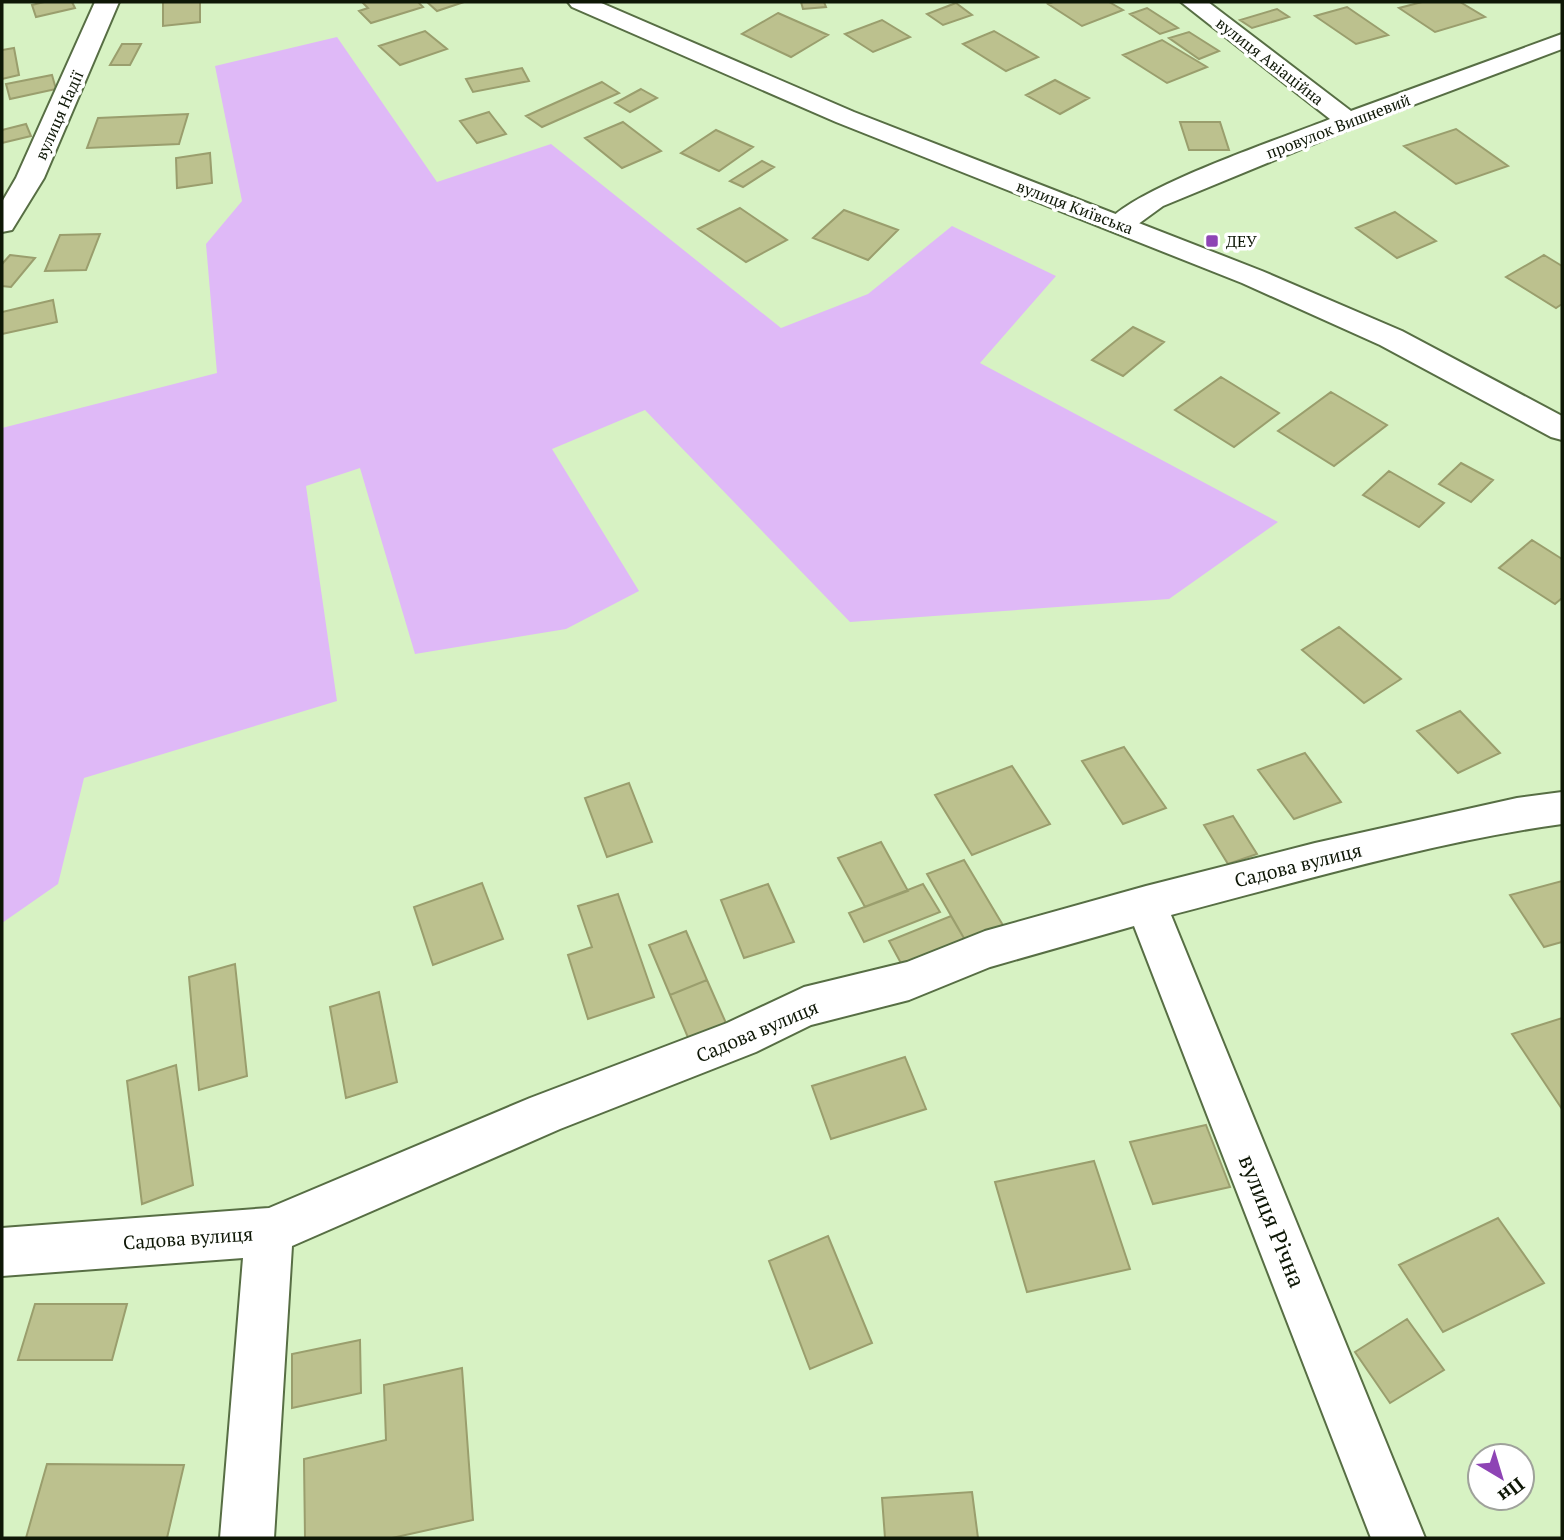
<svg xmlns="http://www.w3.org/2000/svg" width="1564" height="1540" font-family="'PT Serif',serif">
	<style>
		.green { fill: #dfb9f7 }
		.building { fill: #bcc18e; stroke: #9a9e6d; stroke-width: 2 }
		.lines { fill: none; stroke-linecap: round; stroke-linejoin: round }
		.street-casing { stroke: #576e44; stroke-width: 4 }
		.secondary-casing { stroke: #576e44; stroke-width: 4 }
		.street { fill: #fff; fill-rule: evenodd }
		.secondary { fill: #fff; fill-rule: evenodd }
		.poi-dot { fill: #8e44b5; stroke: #fff; stroke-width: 2.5 }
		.labels { text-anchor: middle; stroke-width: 7; stroke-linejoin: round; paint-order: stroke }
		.far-street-label { font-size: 16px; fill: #0e1706; stroke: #fff }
		.far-poi-label { font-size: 16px; fill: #0e1706; stroke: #fff; text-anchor: start }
		.street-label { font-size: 19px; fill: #0e1706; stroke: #fff }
		.near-street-label { font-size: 23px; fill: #0e1706; stroke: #fff }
	</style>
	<rect width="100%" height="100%" fill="#d7f2c3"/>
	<path class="green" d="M337,37L437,182L551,144L781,328L868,294L952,226L1056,276L980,363L1278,522L1169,599L850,622L645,410L552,449L639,591L566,629L415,654L360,468L306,486L337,701L84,778L58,884L2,923V428L217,373L206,244L242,201L215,66Z"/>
	<path class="building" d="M44,2H72L75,8L36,17L32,5Z
		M163,2H200V22L163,26Z
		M362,2H418L423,7L371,23L359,11L368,8Z
		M427,2H464L437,11Z
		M801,2H824L826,7L803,9Z
		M1053,2H1109L1123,10L1082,26L1048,4Z
		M1422,2H1460L1485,17L1435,32L1399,8Z
		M956,3L972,15L943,25L927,14Z
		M1347,7L1388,35L1356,44L1315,16Z
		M1147,8L1178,28L1160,34L1130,14Z
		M1277,9L1289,17L1252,28L1240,20Z
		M778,13L828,35L791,57L742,34Z
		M882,20L910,37L873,52L845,34Z
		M425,31L447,49L400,65L379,46Z
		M994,31L1038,57L1006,71L963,44Z
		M1189,32L1219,51L1199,59L1169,38Z
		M1162,40L1207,67L1167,83L1123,55Z
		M122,44H141L130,65H110Z
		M14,48L19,75L2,79V50Z
		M522,68L529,81L473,92L466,79Z
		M52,75L56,89L10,99L6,84Z
		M1055,80L1089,98L1060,114L1026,95Z
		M602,82L619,93L542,127L526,116Z
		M641,89L657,98L630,112L615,103Z
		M489,112L506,134L477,143L460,121Z
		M188,114L179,144L87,148L98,118Z
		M623,122L661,151L622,168L585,138Z
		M1180,122H1220L1229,150H1189Z
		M26,124L31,136L2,143V130Z
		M1456,129L1508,166L1456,184L1404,146Z
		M716,130L753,147L719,171L681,153Z
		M210,153L212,183L177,188L176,158Z
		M762,161L774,167L743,187L730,181Z
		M740,208L787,240L746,262L698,229Z
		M844,210L898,230L868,260L813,238Z
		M1395,212L1436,241L1397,258L1356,228Z
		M100,234L86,270L45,271L60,235Z
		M10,255L35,258L11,287L2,286V264Z
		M1544,255L1562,266V304L1556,308L1506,277Z
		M53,300L57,322L2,334V312Z
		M1133,327L1164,342L1123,376L1092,360Z
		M1221,377L1279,413L1234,447L1175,410Z
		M1331,392L1387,425L1334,466L1278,431Z
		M1461,463L1493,480L1471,502L1439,484Z
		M1389,471L1444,503L1419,527L1363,495Z
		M1532,540L1562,559V598L1555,604L1499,568Z
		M1339,627L1401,679L1364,703L1302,650Z
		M1460,711L1500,753L1458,773L1417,731Z
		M1124,747L1166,808L1123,824L1082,761Z
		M1305,753L1341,802L1294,819L1258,770Z
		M1012,766L1050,824L972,855L935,795Z
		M629,783L652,842L607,857L585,798Z
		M1233,816L1257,854L1228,864L1204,825Z
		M881,842L908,891L865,907L838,858Z
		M964,860L1010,937L972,952L927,874Z
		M1562,881V942L1544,947L1510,895Z
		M482,883L503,939L433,965L414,907Z
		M768,884L794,942L744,958L721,900Z
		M923,884L940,912L864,942L849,913Z
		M618,894L654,997L588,1019L568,955L592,947L578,906Z
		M951,916L972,952L909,978L889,941Z
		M686,931L707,980L670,995L649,945Z
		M235,964L247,1076L199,1090L189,977Z
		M707,980L733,1039L695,1054L670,995Z
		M379,992L397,1082L346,1098L330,1007Z
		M1562,1018V1109L1512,1034Z
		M905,1057L926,1109L831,1139L812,1086Z
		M176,1065L193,1185L142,1204L127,1081Z
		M1206,1125L1230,1187L1153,1204L1130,1142Z
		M1094,1161L1130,1269L1027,1292L995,1182Z
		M1498,1218L1544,1283L1443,1332L1399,1265Z
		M828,1236L872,1343L810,1369L769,1261Z
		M35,1304H127L112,1360H18Z
		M1407,1319L1444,1370L1390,1403L1355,1352Z
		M360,1340L361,1393L292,1408V1354Z
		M462,1368L473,1520L392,1538H305L304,1459L386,1440L384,1385Z
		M47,1464L184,1465L167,1538H26Z
		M972,1492L978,1538H885L882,1498Z"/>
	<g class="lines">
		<defs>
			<path id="street" d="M95,2H119L44,178L12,230L2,232V202L16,178Z
				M1181,2H1208L1351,111L1562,34V49L1357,126L1163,206L1130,230L1120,232L1110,230L1106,224C1130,189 1283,138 1330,119Z
				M1562,792V824C1432,842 1298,882 1171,915L1425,1538H1371L1134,926L990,967L909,1000L811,1025L756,1052L560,1129L292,1246L274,1538H220L243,1258L2,1276V1228L269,1208L530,1098L727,1023L804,987L907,962L985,931L1146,886L1315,843L1517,798Z"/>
			<path id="secondary" d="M568,2H599L854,112L1262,271L1402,331L1562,416V440L1551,437L1380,345L1242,283L836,122L572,7Z"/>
		</defs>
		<use href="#street" class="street-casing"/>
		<use href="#secondary" class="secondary-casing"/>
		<use href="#street" class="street"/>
		<use href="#secondary" class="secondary"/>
	</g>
	<rect class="poi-dot" x="1205" y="234" width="14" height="14" rx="3.5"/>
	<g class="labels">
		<g class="far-street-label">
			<text transform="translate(1270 61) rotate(38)" y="6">вулиця Авіаційна</text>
			<text transform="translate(59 115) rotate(-66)" y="6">вулиця Надії</text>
			<text transform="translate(1338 126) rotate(-21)" y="6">провулок Вишневий</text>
			<text transform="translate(1075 207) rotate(21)" y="6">вулиця Київська</text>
		</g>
		<g class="far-poi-label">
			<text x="1226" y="247">ДЕУ</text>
		</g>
		<g class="street-label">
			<text transform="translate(1298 865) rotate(-14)" y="7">Садова вулиця</text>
			<text transform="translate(757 1031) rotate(-23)" y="7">Садова вулиця</text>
			<text transform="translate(188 1238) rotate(-4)" y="7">Садова вулиця</text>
		</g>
		<g class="near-street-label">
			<text transform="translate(1272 1221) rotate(68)" y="8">вулиця Річна</text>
		</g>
	</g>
	<rect width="1564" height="1540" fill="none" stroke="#0e1706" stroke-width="7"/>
	<g transform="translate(1501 1477) rotate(142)"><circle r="33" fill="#ffffff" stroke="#9fa29b" stroke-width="2"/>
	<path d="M0-5L12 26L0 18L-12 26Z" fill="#8e44b5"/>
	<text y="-10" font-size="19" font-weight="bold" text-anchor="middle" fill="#0e1706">Пн</text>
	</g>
</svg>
